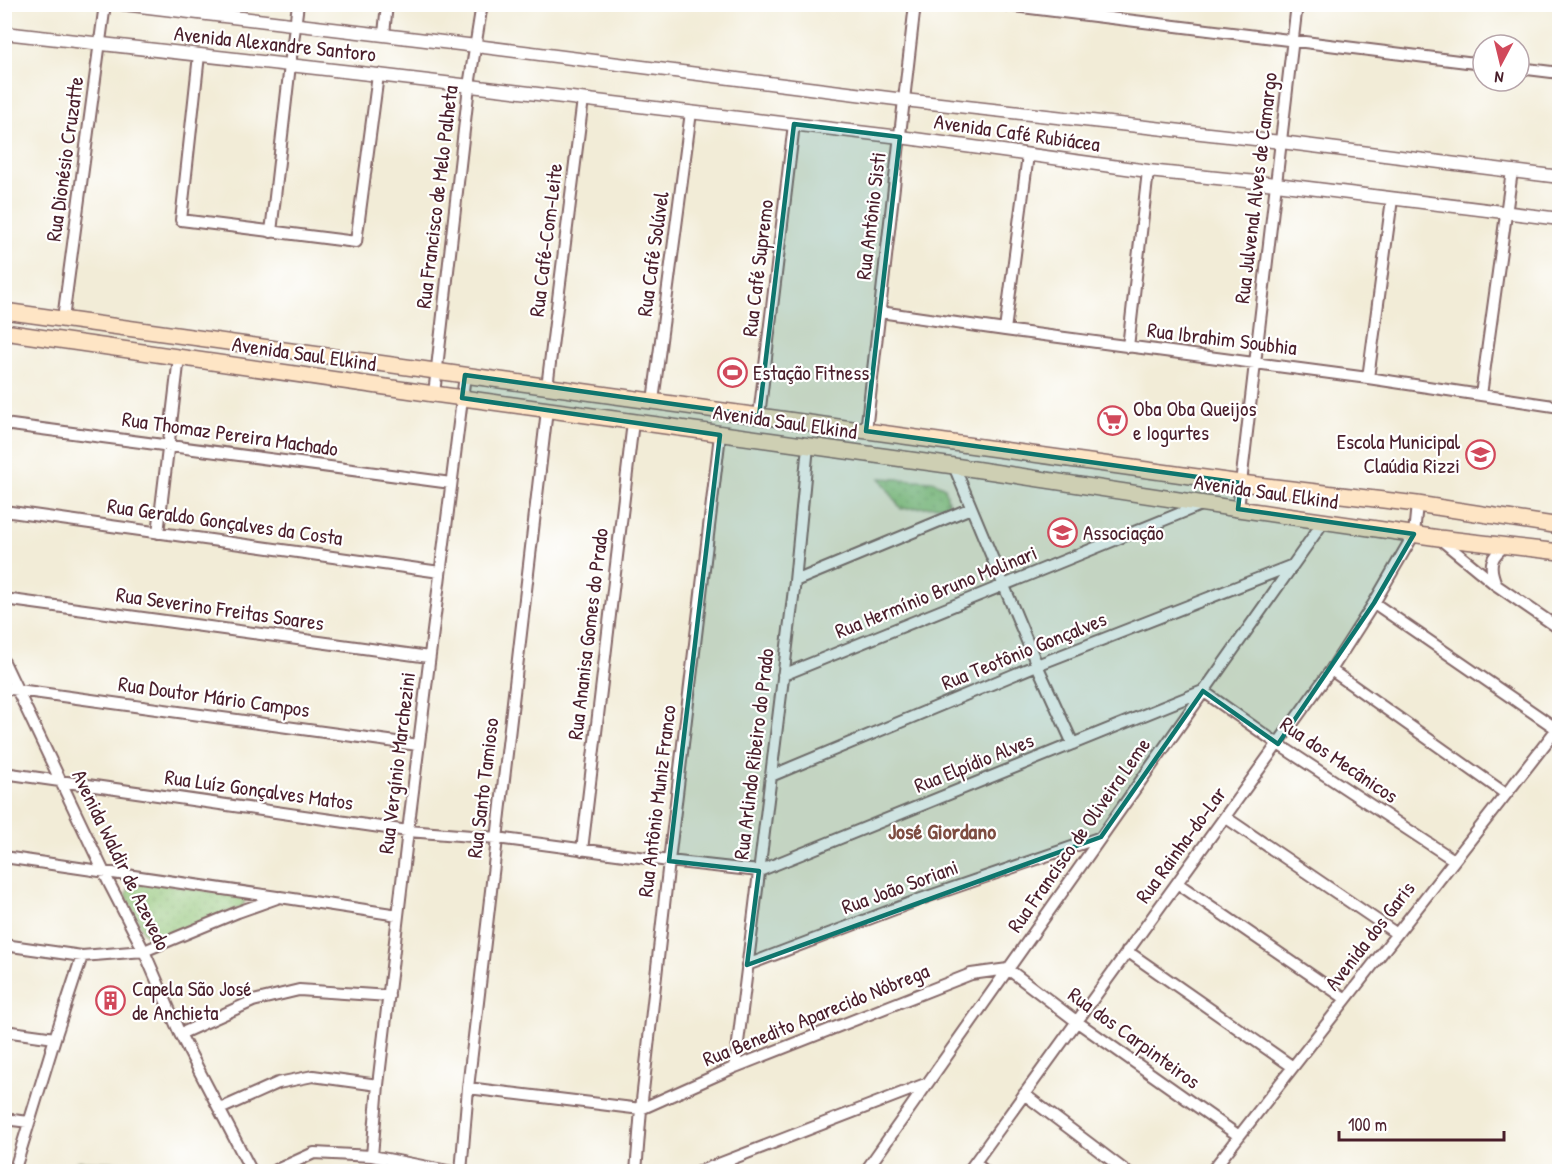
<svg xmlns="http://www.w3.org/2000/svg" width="1564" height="1176" font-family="'Patrick Hand',sans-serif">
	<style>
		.grass { fill: #8fc375; stroke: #6c7150; stroke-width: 1.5 }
		.park { fill: url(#park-dots); stroke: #6c7150; stroke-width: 1.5 }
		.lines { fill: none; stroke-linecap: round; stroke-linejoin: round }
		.minor-casing { stroke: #856767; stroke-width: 14 }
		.tertiary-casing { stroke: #856767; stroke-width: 15 }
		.secondary-casing { stroke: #856767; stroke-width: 18 }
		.minor { stroke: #fff; stroke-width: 10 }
		.tertiary { stroke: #fff; stroke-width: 12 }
		.secondary { stroke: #fee5c5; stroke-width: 15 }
		.marked { fill: #0f766e; fill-opacity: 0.2; stroke: #0f766e; stroke-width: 4.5; stroke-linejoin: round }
		.labels { text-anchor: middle; stroke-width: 4.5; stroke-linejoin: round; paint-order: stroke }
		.street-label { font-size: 21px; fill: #4a1f2b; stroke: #fff }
		.poi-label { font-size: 21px; fill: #4a1f2b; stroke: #fff; text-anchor: start }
		.neighbourhood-label { font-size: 22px; font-weight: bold; fill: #7e4d41; stroke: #fff }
	</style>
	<defs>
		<pattern id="park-dots" width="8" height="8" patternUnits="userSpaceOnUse" patternTransform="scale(1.5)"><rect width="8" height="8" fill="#8fc375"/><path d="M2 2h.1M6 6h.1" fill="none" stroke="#779e60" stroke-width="1.8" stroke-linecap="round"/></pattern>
	</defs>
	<rect width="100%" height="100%" fill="#fff"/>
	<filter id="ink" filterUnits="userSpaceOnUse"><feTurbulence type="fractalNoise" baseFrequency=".0167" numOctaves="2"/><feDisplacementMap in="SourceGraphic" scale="12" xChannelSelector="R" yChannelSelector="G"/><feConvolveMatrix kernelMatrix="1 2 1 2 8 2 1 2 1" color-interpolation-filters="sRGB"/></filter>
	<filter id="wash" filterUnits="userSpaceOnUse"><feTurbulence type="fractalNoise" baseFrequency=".008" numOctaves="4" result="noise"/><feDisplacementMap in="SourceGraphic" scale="24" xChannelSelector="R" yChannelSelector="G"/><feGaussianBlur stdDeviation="1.35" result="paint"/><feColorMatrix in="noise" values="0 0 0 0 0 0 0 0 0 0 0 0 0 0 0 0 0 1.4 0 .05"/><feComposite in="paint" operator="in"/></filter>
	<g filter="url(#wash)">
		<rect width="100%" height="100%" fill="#f2ecd7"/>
		<path class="grass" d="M77,1161L192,1165V1171H77Z"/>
		<path class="park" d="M880,478L933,481L945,487L949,505L901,509Z
			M136,880L244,896L245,903L242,907L155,939H150L143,932L126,896L129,887Z"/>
	</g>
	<g filter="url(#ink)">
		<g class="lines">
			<defs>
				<path id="minor" d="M997,4L1483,64
					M384,34L387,4
					M199,55L181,220L356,242L378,75
					M1519,68L1560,73
					M271,232L290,65L298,4
					M880,312L1005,330L1368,378L1560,407
					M63,319L105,4
					M1005,330L1028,155
					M1128,347L1148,171
					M1368,378L1392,199
					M547,387L583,99
					M434,394L469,86L482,4
					M1481,395L1512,171
					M653,401L691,112
					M759,416L794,124
					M4,424L451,483
					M866,431L915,4
					M954,466L1037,665L1073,744
					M1238,509L1297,4
					M4,511L440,572
					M158,533L179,357
					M1440,539L1496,585L1560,629
					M795,581L971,508
					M1496,584C1489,567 1489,556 1507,545
					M4,599L429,657
					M1374,603L1557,729
					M4,662L110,885L144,951L180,1034L252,1172
					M1331,670L1506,794
					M783,675L1203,504
					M4,688L418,745
					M4,773L408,831L497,838L669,861L759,871L1203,691L1278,744L1454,860
					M771,776L1037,665L1293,565
					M1225,817L1397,934
					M582,850L633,422
					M4,857L277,897
					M1177,883L1346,999
					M4,945L82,956L144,951L238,912L280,897L398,915
					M1127,951L1293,1067
					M747,965L921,899L1101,837
					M4,1031L55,1038
					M180,1034L253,1001L299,990L389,996
					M735,1067L795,581L808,446
					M468,1088L641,1109L735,1067L971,974L1008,969L1076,1021L1239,1136
					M1024,1094L1127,1172
					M220,1109L278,1083L313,1076L378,1085
					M4,1119L29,1122
					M372,1156L378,1085L408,831L465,375
					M975,1163L986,1172
					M14,1172L55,1038L82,956
					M272,1172L314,1153L372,1156L453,1172
					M461,1172L468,1088L547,410
					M636,1172L641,1109L669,861L720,435
					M698,1172L928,1083
					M865,1172L1324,521
					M968,1172L1331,670L1374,603L1414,534L1417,504
					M1211,1172L1560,725"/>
				<path id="tertiary" d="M123,4L476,46L904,100L1281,142L1560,177
					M4,33L378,75L900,137L1148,171L1276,184L1560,219"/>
				<path id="secondary" d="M4,311L1241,483L1417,504L1560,526
					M4,332L434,394L954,466L1238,509L1439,538L1560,552"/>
			</defs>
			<use href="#minor" class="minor-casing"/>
			<use href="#tertiary" class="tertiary-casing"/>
			<use href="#secondary" class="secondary-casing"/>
			<use href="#minor" class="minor"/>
			<use href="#tertiary" class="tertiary"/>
			<use href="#secondary" class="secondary"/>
		</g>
	</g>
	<path class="marked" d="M794,124L900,137L866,431L1241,483L1238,509L1414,534L1374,603L1278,744L1203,691L1101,837L747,965L759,871L669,861L720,435L462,398L465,375L759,416Z"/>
	<defs>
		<symbol id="stadium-ring" viewBox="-11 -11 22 22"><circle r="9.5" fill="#fff" stroke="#d1495b" stroke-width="1.5"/><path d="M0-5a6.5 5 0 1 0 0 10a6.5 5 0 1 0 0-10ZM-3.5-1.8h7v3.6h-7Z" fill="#d1495b"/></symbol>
		<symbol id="supermarket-ring" viewBox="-11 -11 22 22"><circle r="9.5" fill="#fff" stroke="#d1495b" stroke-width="1.5"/><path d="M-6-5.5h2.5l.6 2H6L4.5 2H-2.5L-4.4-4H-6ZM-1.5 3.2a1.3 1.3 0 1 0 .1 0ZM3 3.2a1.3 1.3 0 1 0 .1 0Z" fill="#d1495b"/></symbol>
		<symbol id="school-ring" viewBox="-11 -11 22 22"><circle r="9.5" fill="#fff" stroke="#d1495b" stroke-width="1.5"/><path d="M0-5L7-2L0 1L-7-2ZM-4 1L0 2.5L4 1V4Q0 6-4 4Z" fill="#d1495b"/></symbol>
		<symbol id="building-ring" viewBox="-11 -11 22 22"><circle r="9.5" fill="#fff" stroke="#d1495b" stroke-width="1.5"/><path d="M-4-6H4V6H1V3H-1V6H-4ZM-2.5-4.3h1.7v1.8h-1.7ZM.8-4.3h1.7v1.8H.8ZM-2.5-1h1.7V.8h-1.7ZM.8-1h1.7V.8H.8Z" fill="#d1495b"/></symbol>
	</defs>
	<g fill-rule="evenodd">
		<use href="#stadium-ring" x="716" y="356" width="33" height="33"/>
		<use href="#supermarket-ring" x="1096" y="404" width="33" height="33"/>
		<use href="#school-ring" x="1464" y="438" width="33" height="33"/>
		<use href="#school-ring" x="1046" y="516" width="33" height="33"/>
		<use href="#building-ring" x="94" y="984" width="33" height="33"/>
	</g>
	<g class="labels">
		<g class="street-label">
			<text transform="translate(275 44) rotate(6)" y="7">Avenida Alexandre Santoro</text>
			<text transform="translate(1017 133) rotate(8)" y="7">Avenida Café Rubiácea</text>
			<text transform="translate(65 159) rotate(-82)" y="7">Rua Dionésio Cruzatte</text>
			<text transform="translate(1256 188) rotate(-83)" y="7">Rua Julvenal Alves de Camargo</text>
			<text transform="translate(437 197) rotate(-83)" y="7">Rua Francisco de Melo Palheta</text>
			<text transform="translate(871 216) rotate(-83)" y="7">Rua Antônio Sisti</text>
			<text transform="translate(546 240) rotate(-83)" y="7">Rua Café-Com-Leite</text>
			<text transform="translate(653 254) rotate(-82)" y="7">Rua Café Solúvel</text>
			<text transform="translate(758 268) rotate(-83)" y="7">Rua Café Supremo</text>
			<text transform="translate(1222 339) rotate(7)" y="7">Rua Ibrahim Soubhia</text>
			<text transform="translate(304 354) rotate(8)" y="7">Avenida Saul Elkind</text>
			<text transform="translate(785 422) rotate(8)" y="7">Avenida Saul Elkind</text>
			<text transform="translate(230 434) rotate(8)" y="7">Rua Thomaz Pereira Machado</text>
			<text transform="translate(1266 492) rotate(8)" y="7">Avenida Saul Elkind</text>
			<text transform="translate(225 522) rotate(8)" y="7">Rua Geraldo Gonçalves da Costa</text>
			<text transform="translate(936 592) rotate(-22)" y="7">Rua Hermínio Bruno Molinari</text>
			<text transform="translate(220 609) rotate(8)" y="7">Rua Severino Freitas Soares</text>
			<text transform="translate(588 634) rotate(-83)" y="7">Rua Ananisa Gomes do Prado</text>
			<text transform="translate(1024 651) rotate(-22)" y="7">Rua Teotônio Gonçalves</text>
			<text transform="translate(214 697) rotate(8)" y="7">Rua Doutor Mário Campos</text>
			<text transform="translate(754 754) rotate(-83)" y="7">Rua Arlindo Ribeiro do Prado</text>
			<text transform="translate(1339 760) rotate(34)" y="7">Rua dos Mecânicos</text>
			<text transform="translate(397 763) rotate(-83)" y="7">Rua Vergínio Marchezini</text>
			<text transform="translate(974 763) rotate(-22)" y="7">Rua Elpídio Alves</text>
			<text transform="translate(483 788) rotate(-83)" y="7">Rua Santo Tamioso</text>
			<text transform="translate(259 790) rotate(8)" y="7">Rua Luíz Gonçalves Matos</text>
			<text transform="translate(657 801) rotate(-83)" y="7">Rua Antônio Muniz Franco</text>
			<text transform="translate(1079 835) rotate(-55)" y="7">Rua Francisco de Oliveira Leme</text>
			<text transform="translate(1181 845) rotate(-54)" y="7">Rua Rainha-do-Lar</text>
			<text transform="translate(121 860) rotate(64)" y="7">Avenida Waldir de Azevedo</text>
			<text transform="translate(900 887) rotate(-20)" y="7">Rua João Soriani</text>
			<text transform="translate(1370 936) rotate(-52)" y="7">Avenida dos Garis</text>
			<text transform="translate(816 1015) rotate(-22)" y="7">Rua Benedito Aparecido Nóbrega</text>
			<text transform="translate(1134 1038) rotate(36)" y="7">Rua dos Carpinteiros</text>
		</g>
		<g class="poi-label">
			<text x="753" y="380">Estação Fitness</text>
			<text x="1133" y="416">Oba Oba Queijos<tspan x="1133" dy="24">e Iogurtes</tspan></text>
			<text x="1460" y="449" text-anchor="end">Escola Municipal<tspan x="1460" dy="24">Claúdia Rizzi</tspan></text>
			<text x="1083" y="540">Associação</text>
			<text x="132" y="996">Capela São José<tspan x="132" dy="24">de Anchieta</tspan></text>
		</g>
		<g class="neighbourhood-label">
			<text x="942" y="839">José Giordano</text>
		</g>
	</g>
	<rect width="1564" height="1176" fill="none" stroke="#fff" stroke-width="24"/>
	<g transform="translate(1501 63) rotate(187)"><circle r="28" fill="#ffffff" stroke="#b7a5aa" stroke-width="1.5"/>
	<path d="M0-4.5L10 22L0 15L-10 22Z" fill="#d1495b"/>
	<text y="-9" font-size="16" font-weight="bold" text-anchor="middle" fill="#4a1f2b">N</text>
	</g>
	<path d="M1339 1131v9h165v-9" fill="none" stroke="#4a1f2b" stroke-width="3"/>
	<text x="1348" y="1131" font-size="18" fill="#4a1f2b" stroke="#ffffff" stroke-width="4.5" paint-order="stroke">100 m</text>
</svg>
